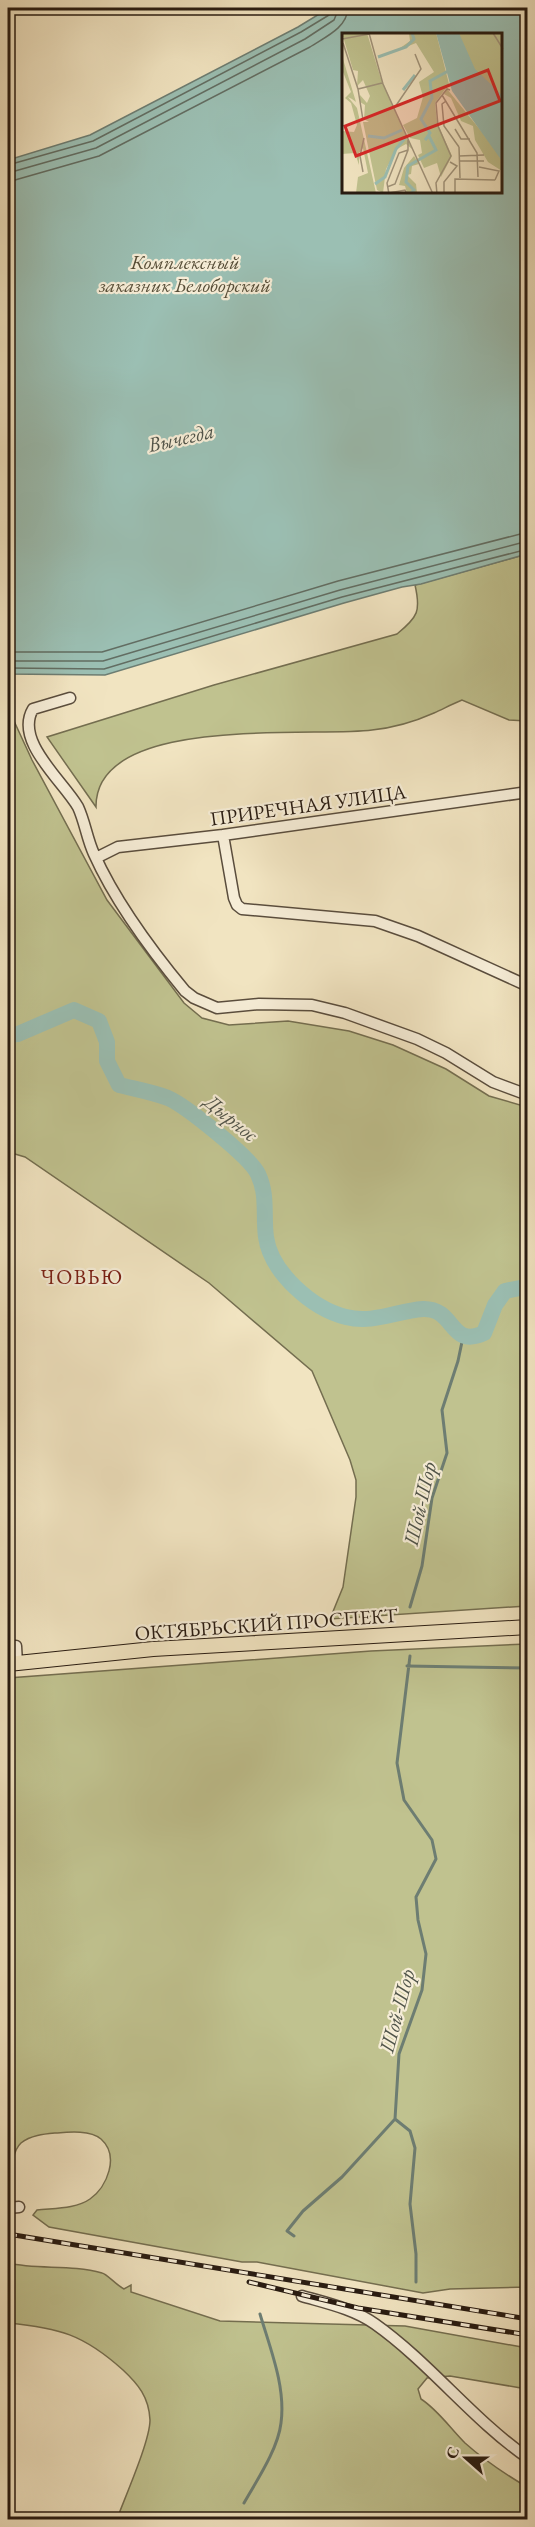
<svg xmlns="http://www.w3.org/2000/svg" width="535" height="2527" font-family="'EB Garamond',serif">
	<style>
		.green { fill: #c0c28f; stroke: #746e50; stroke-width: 1.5 }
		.water { fill: #9bbfb3; stroke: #6d7d72; stroke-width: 1.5; fill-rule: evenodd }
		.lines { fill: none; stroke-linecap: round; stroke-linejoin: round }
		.shore { stroke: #626d62; stroke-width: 1.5 }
		.stream { stroke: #6d7d72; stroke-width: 3 }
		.river { stroke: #9bbfb3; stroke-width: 16 }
		.minor-casing { stroke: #5a4d3d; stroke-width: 13 }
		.major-casing { stroke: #281b11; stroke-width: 16 }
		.minor { stroke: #f6edd7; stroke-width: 10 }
		.major { stroke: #f1e4c1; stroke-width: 14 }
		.rail-casing { stroke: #281b11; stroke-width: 5 }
		.rail { stroke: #f6edd7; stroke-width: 3; stroke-dasharray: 9; stroke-linecap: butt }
		.labels { text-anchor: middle; stroke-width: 4.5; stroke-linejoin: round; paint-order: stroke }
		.park-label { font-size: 20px; font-style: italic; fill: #564d37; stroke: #f6edd7 }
		.street-label { font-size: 20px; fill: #281b11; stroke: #f6edd7 }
		.water-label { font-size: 21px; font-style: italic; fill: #50544a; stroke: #f6edd7 }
		.neighbourhood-label { font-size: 21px; letter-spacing: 1.5px; fill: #7a1f14; stroke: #f6edd7 }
		.inset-river { fill: none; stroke: #9bbfb3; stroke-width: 3 }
		.inset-road { fill: none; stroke: #a1947b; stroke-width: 1.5 }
		.view { fill: #d62828; fill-opacity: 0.15; stroke: #d62828; stroke-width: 3 }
		.inset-edge { fill: none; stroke: #281b11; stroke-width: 3 }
	</style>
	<rect width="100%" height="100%" fill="#f1e4c1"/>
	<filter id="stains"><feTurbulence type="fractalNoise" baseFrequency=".00333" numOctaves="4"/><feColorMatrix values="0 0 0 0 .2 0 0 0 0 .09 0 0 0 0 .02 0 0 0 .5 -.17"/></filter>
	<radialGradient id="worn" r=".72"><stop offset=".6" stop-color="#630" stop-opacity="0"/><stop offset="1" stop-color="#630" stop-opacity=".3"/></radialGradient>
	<path class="green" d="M527,554V721L509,720L462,700C452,704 443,709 434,713C416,721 392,728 372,730C313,738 95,713 96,807L47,737L214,685L397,634C418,617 421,611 415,585Z
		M8,708L32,760L107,900L184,1003L202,1018L229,1025L288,1021L349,1031L393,1045L446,1069L489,1096L527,1107V1606L330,1619L343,1587L356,1497V1480L350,1460L312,1371L209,1283L25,1157L8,1152Z
		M527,1644V2287L450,2289L423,2293L257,2262H242L49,2227L33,2215L37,2210C53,2208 76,2209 90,2199C107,2187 120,2156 101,2139C90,2130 69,2132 56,2133C45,2134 31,2135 21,2143C10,2153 11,2181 8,2195V1678L371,1651Z
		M8,2263C38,2270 71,2264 102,2273C107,2274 116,2285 124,2289L131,2285V2292L220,2321L405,2326L527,2348V2389L450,2376L427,2378L418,2389L421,2399C438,2410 450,2428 465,2443C484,2460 505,2474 527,2487V2519H117C125,2497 150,2441 150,2420C149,2397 138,2384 123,2370C83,2334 59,2328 8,2323Z"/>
	<path class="water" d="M329,8H527V554L421,584L402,587L344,603L105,675L8,674V160L90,135L298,27ZM343,34H500V192H343Z"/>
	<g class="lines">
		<path class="shore" d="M8,165L93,141L301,32L329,15L331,8
			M8,173L96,148L305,39L334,20L339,8
			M8,182L99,156L310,47C325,37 347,28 348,8
			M8,652H102L338,581L528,532
			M8,661H103L340,590L528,541
			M8,668L104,669L342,597L528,549"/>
		<path class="stream" d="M410,1607L422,1566L432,1498L447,1453L442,1410L458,1361L463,1337
			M407,1666L528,1668
			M395,2119L410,2131L415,2148L410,2204L416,2254V2282
			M294,2236L287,2231L303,2211L342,2177L395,2119L399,2054L422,1990L426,1954L418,1920L416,1897L436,1859L432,1840L404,1800L397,1763L410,1656
			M244,2503C257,2480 278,2449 281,2423C286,2387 270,2348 260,2314"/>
		<path class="river" d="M8,1035L18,1034L74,1010L99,1021L107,1042V1061L119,1085C135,1089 152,1092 168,1098C186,1106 250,1157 258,1174C268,1195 263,1215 266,1237C271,1273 313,1309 346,1317C373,1324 396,1311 423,1309C456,1308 449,1349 484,1333L495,1305L505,1291L520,1288L528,1290"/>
		<defs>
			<path id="minor" d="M70,698L33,709C14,741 63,781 78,807C85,822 87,839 94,854C116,903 151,950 185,991L194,998L217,1008L259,1004L312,1005L345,1013L417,1039L446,1053L493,1082L528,1095
				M223,835L234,898L237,905L242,909L375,921L418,936L528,986
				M96,858L118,847L223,835L528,792
				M8,1646H16L17,1664
				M8,2208L19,2207
				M302,2296C326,2303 354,2309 375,2324C430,2363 472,2419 528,2458"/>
			<path id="major" d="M8,1664L153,1649L528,1627"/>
		</defs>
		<use href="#minor" class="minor-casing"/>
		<use href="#major" class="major-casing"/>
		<use href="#minor" class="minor"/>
		<use href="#major" class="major"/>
		<defs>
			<path id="rail" d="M8,2234L528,2319
				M249,2282L358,2308L528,2335"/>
		</defs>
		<use href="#rail" class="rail-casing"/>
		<use href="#rail" class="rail"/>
	</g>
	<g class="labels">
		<g class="park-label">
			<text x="185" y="269">Комплексный<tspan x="185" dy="23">заказник Белоборский</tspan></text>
		</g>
		<g class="street-label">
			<text transform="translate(308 805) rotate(-8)" y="7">ПРИРЕЧНАЯ УЛИЦА</text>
			<text transform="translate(266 1624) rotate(-4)" y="7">ОКТЯБРЬСКИЙ ПРОСПЕКТ</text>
		</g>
		<g class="water-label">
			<text transform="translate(181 438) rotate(-13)" y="7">Вычегда</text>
			<text transform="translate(231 1118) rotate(39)" y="7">Дырнос</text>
			<text transform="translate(420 1504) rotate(-77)" y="7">Шой-Шор</text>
			<text transform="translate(397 2011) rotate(-75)" y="7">Шой-Шор</text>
		</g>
		<g class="neighbourhood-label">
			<text x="82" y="1284">ЧОВЬЮ</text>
		</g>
	</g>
	<g transform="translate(342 33)">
		<rect width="160" height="160" fill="#f1e4c1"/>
		<path d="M0,0H25L38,43L70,116L64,111L55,116L44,136L41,160L35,157L21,89H27L22,86L23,72L18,69V62L25,70L28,63L21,47L15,53L16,38L11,37ZM67,0H94L107,51L93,70L95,89L110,123L99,144L95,130L82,135L76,122L80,120L78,107L68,105L61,92L75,85L81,64L77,49L92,39L74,10L54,18L68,8ZM103,0H160V109ZM1,26L14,69L10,66L6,64L15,75L34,160H14L16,144L26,140L21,115L17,120V132L13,120L0,121V98L12,99L15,92L9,70L3,65L9,59L1,39ZM105,56L152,114L160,128V138L146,129L133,107L131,93L119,88L109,65L102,61ZM72,123L77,131L70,133L69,141L65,142L74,151L75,160H65L63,153L57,152L62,135Z" fill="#c0c28f"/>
		<path d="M94,0H117L133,36L160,62V128L110,58Z" fill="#9bbfb3"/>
		<path class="inset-river" d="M36,24L64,14L72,6L70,0M61,57L73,42M26,103L42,105L60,97M33,151L43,144L54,116L63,105M68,161L72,157L64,149L66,133L94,117L87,103L83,107L88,100L79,86L90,65L88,48L108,37"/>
		<path class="inset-road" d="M27,0L41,51L91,161M151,0L161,16M0,6L27,1M1,10L16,56L40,50M16,56L21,87M100,62L135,120L136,144M104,68L100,71L102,93L117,114M53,74L79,36L73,21M113,96L119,106H128M117,114L118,145M117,123L142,122M118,128H142M137,134L157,138L153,147M21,139L18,123L22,105M45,154L53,151L66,117V107M47,160L63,157L65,161M47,161L45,150L57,120L66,117M95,161L94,150L109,123L96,93L94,70L105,56L108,57M102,161V149L115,133L108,129M113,161V146L153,147"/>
		<path class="view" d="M146,37L158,68L14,123L3,93Z"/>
		<rect width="160" height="160" class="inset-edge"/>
	</g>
	<rect width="535" height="2527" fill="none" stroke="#f1e4c1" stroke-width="30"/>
	<rect x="9" y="9" width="517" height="2509" fill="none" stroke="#281b11" stroke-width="3"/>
	<rect x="15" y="15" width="505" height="2497" fill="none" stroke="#281b11" stroke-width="1.5"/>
	<g transform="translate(466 2458) rotate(291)" stroke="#f6edd7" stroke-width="4.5" paint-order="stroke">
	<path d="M0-4.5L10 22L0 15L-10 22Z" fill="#281b11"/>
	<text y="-9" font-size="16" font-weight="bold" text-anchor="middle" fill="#281b11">С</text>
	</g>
	<rect width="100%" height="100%" filter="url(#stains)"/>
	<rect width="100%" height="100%" fill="url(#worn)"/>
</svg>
